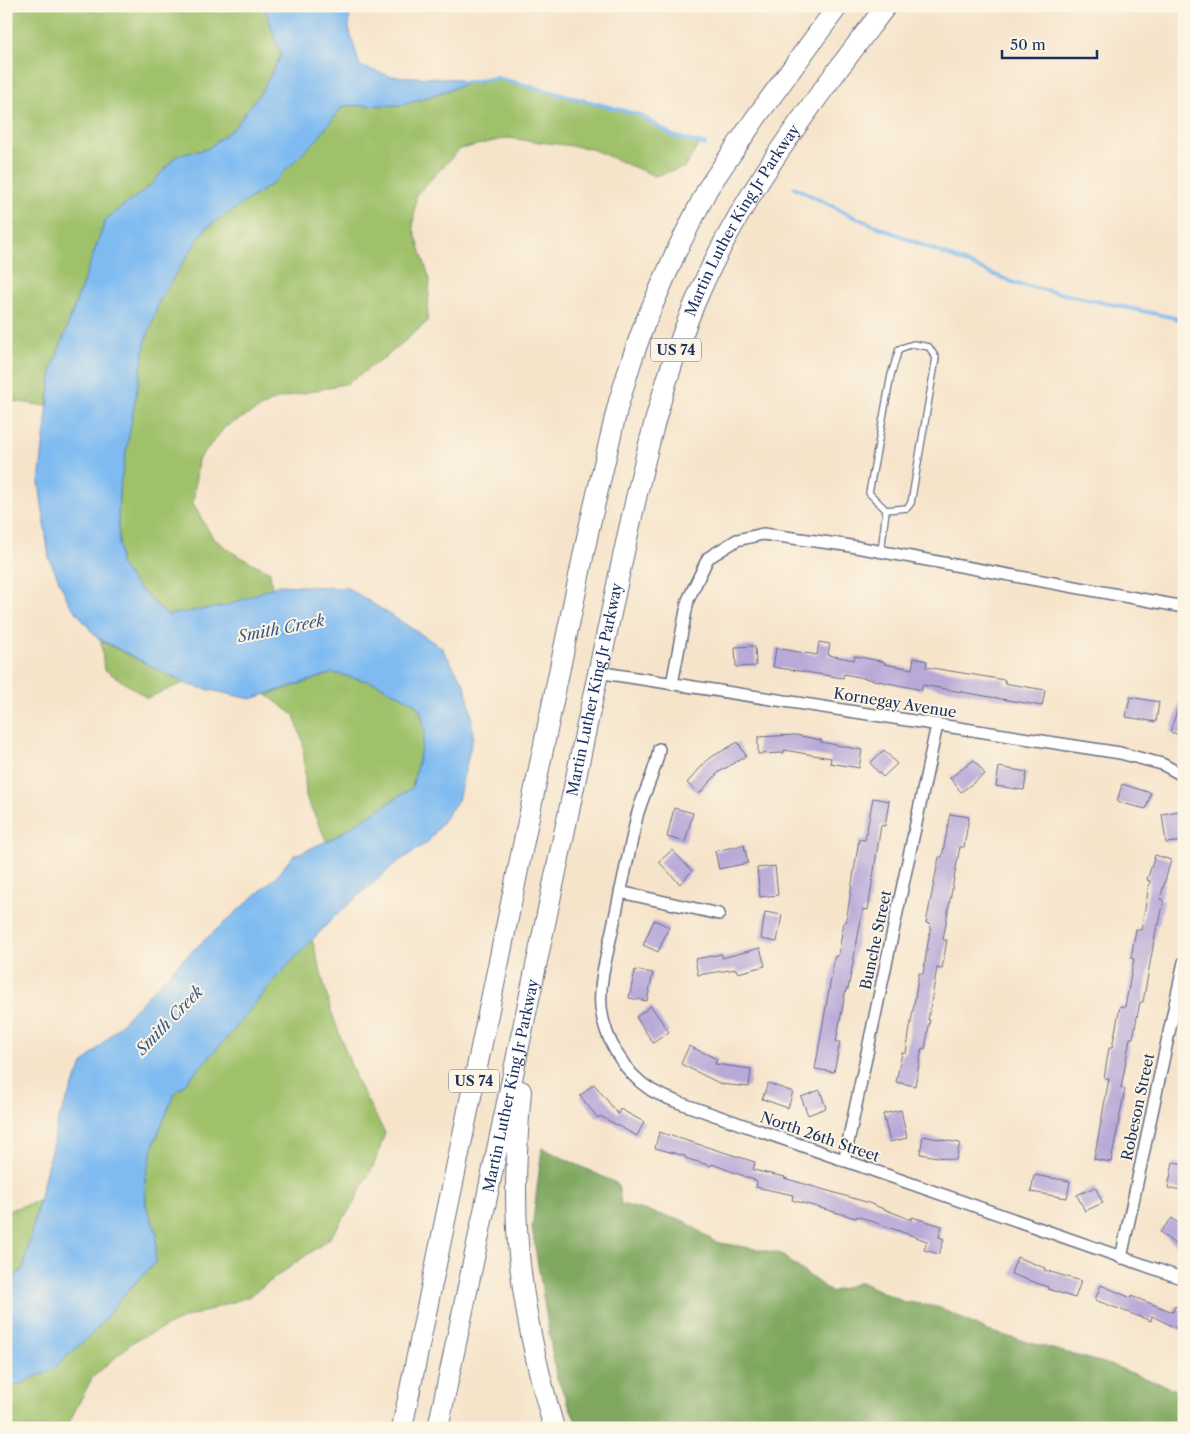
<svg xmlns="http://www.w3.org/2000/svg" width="1190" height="1434" font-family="'Libre Caslon Text',serif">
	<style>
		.green { fill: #9fc16a; stroke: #5d7864 }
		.forest { fill: #7fa75e; stroke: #4d6b5e }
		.water { fill: #7fbbf1; stroke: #4d75a8 }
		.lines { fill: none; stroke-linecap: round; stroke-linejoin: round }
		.stream { stroke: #7fbbf1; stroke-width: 4 }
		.building { fill: #b8a9d8 }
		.service-casing { stroke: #686e84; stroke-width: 8 }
		.minor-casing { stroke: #686e84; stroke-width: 14 }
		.motorway-casing { stroke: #686e84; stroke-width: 22 }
		.service { stroke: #fff; stroke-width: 5.5 }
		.minor { stroke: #fff; stroke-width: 11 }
		.motorway { stroke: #fff; stroke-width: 20 }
		.labels { text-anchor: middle; stroke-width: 4; stroke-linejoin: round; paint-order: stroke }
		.shield { fill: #fcf5e5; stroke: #5e6a86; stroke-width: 1 }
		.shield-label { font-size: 14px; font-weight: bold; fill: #1b2f5e }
		.street-label { font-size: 15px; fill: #1b2f5e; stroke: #fcf5e5 }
		.water-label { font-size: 16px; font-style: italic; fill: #39598a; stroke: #fcf5e5 }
	</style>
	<rect width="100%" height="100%" fill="#fcf5e5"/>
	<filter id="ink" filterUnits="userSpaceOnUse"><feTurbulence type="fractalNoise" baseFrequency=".02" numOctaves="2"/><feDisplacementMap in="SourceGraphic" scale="10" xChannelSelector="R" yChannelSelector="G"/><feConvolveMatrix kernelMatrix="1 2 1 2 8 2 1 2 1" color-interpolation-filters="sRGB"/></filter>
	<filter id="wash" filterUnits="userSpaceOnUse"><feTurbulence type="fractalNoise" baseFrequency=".0096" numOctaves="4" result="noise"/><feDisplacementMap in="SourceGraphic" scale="20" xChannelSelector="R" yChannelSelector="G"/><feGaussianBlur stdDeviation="1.12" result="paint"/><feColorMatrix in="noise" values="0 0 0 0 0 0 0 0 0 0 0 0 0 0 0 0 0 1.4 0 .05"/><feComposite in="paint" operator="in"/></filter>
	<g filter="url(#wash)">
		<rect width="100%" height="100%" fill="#f6e4ca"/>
		<path class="green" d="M6,6H264L281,55L263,89L234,128L207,149L176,156L150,186L106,219L52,369L47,406L6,400Z
			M497,78L640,115L673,136L699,144L685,167L655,176L589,148L507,138L460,149L416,195L413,227L430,280L427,322L388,355L348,383L277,399L225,427L198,460L193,504L213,538L235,554L270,572L272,588L226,606L167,615L134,583L120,564L118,520L119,491L146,340L161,297L205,229L273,183L318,138L343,106L404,105L466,84Z
			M101,641L184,683L147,698L104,669Z
			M333,673L376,683L413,702L420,710L425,731L412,788L327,842L306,797L303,742L294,715L267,695Z
			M312,939L331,1011L358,1084L385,1133L375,1162L354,1203L329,1239L248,1297L188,1317L134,1341L92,1378L66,1428H6V1390L53,1369L155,1263L157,1233L146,1206L145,1179L154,1143L174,1095L225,1040L274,979Z
			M39,1201L23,1269L6,1285V1211Z"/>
		<path class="forest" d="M542,1148L618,1184L621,1204L685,1221L715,1242L779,1253L831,1292L861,1282L902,1301L938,1307L988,1331L1114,1366L1184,1393V1428H579L556,1376L532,1228Z"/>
		<path class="water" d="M264,6H350L349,29L360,66L390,76L457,79L466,84L404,105L343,106L318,138L273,183L205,229L161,297L146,340L119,491L118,520L120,564L134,583L167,615L226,606L279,585L348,588L441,647L465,685L471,712L473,736L458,800L428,842L396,863L334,917L275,979L225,1040L174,1095L154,1143L145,1179L146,1206L157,1233L155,1263L126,1292L97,1329L53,1369L6,1390V1285L23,1269L58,1120L82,1065L181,961L275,878L293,856L332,839L412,788L425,731L420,710L413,702L376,683L333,673L251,699L188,685L97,638L69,603L49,558L39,482L52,369L106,219L150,186L176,156L207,149L234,128L263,89L281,55Z"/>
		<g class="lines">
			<path class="stream" d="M462,83L497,78L640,115L673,136L705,145
				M794,187L852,216L1017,284L1184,320"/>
		</g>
		<g id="blocks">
			<path class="building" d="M819,642L830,644L828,655L854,660L855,656L885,662L884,664L912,669L914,658L927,661L926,667L1005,680L1004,683L1045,690L1042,706L922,685V690L844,674L843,678L773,667L776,648L817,655Z
				M755,646L756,666L736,667L735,647Z
				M1182,696H1184V736L1170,732Z
				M1130,697L1159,702L1156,722L1126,717Z
				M796,735L821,740V742L862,750L859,768L830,763L831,758L784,750V753L758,754V737Z
				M738,742L746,756L719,772L699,794L687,783L708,759Z
				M884,750L897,764L883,777L870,763Z
				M974,760L985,774L961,792L950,778Z
				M999,767L1027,772L1024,790L996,786Z
				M1122,784L1151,793L1146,809L1117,802Z
				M873,798L889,801L885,826L881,825L868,910L863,909L848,989H846L836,1042H840L834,1072L815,1069L835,956H838L844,922H846L859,839L865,840Z
				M674,808L693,813L685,842L667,837Z
				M1179,811L1183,841L1166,843L1162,814Z
				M950,814L969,817L964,847H960L952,889L943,940H947L942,969L937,968L928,1020H930L925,1049L922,1048L915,1086L896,1082L902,1053H906L919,973L923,974L931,924L926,923L939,857H942Z
				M744,845L748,863L719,869L715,851Z
				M672,850L692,871L680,884L659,862Z
				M1155,855L1171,860L1160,899L1164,900L1159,925H1157L1143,1002H1140L1133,1038H1130L1121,1088L1125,1089L1111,1162L1094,1159L1109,1079L1104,1078L1109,1048H1112L1120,1006L1125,1007L1134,959L1131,958L1136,929L1141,930L1150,881L1147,880Z
				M775,866L778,895L760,897L757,868Z
				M765,912L782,915L777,942L761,939Z
				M654,920L669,927L658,952L643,945Z
				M760,948L765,966L738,973L736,969L698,975L695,959L722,954V958Z
				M635,970L653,973L647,1001L629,998Z
				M651,1006L669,1032L653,1043L636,1017Z
				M689,1046L717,1059L715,1064L751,1069L749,1087L721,1084L681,1064Z
				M768,1083L793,1092L788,1108L762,1099Z
				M594,1084L618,1114L620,1109L644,1122L637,1136L600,1116L598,1118L580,1096Z
				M820,1090L826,1108L808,1115L801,1097Z
				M901,1110L907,1138L890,1142L883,1114Z
				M659,1132L755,1162L753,1170L785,1177L784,1178L866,1202L912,1220V1217L942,1226L939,1237L944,1239L939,1254L924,1250L927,1241L857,1216L856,1218L792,1200L793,1195L756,1187L757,1181L712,1164L711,1166L685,1158V1156L655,1148Z
				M923,1136L960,1143L956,1160L920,1154Z
				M1173,1162L1184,1164V1190L1168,1188Z
				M1034,1175L1070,1181L1067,1198L1031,1192Z
				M1095,1187L1103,1203L1085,1211L1077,1195Z
				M1172,1218L1184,1228V1238L1177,1246L1160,1232Z
				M1017,1257L1045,1268L1044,1270L1081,1281L1075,1298L1048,1289V1287L1011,1274Z
				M1101,1285L1131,1298V1296L1173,1312L1175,1306L1184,1311V1332L1152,1316L1151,1321L1095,1300Z"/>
		</g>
	</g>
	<g filter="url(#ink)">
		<use href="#blocks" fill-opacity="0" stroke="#686e84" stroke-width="1"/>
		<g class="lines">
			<defs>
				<path id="service" d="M881,552L886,510L869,493L891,375L899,349L913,344L929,347L936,358L911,503L907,508L886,510"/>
				<path id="minor" d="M597,672L1120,753L1162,764L1184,776
					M672,684L688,600L708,558L737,540L763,534L845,545L1184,607
					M659,749C656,772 643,793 637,816L603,972C601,984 600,995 601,1007C604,1038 624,1073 651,1090C661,1096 672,1100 683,1104L1184,1279
					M620,892L719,914
					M844,1161L937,725
					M1121,1258L1184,962"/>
				<g id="motorway">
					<path d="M521,1091C518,1126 516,1160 516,1194C516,1274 532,1351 554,1428"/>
					<path d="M402,1428L589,528L618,405L631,362L644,325L675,254L708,188L757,116L838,6"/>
					<path id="s1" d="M438,1428C485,1208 532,988 578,768C591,703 606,639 619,575C639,483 658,392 694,305C740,194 814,101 886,6"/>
				</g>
			</defs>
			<use href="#service" class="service-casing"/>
			<use href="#minor" class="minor-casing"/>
			<use href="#motorway" class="motorway-casing"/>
			<use href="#service" class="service"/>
			<use href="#minor" class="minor"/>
			<use href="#motorway" class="motorway"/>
		</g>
	</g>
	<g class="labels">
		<g class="shield">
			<rect x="651" y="338.5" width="50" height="23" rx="4"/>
			<rect x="449" y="1069.5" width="50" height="23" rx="4"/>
		</g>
		<g class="shield-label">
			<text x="676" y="355">US 74</text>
			<text x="474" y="1086">US 74</text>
		</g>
		<g class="street-label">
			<text dy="5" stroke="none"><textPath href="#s1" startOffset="1250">Martin Luther King Jr Parkway</textPath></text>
			<text dy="5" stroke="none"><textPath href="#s1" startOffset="755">Martin Luther King Jr Parkway</textPath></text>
			<text transform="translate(895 703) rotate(9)" y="5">Kornegay Avenue</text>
			<text transform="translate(876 940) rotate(-78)" y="5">Bunche Street</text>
			<text dy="5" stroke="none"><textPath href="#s1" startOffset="350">Martin Luther King Jr Parkway</textPath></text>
			<text transform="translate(1138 1107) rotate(-78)" y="5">Robeson Street</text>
			<text transform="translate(820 1137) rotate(19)" y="5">North 26th Street</text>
		</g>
		<g class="water-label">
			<text transform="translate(281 628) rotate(-11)" y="6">Smith Creek</text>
			<text transform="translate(169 1020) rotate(-46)" y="6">Smith Creek</text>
		</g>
	</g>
	<rect width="1190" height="1434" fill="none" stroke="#fcf5e5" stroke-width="25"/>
	<path d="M1002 50v8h95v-8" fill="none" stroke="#1b2f5e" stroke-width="2.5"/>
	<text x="1010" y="50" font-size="15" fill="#1b2f5e" stroke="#fcf5e5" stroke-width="4" paint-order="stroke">50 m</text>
</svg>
